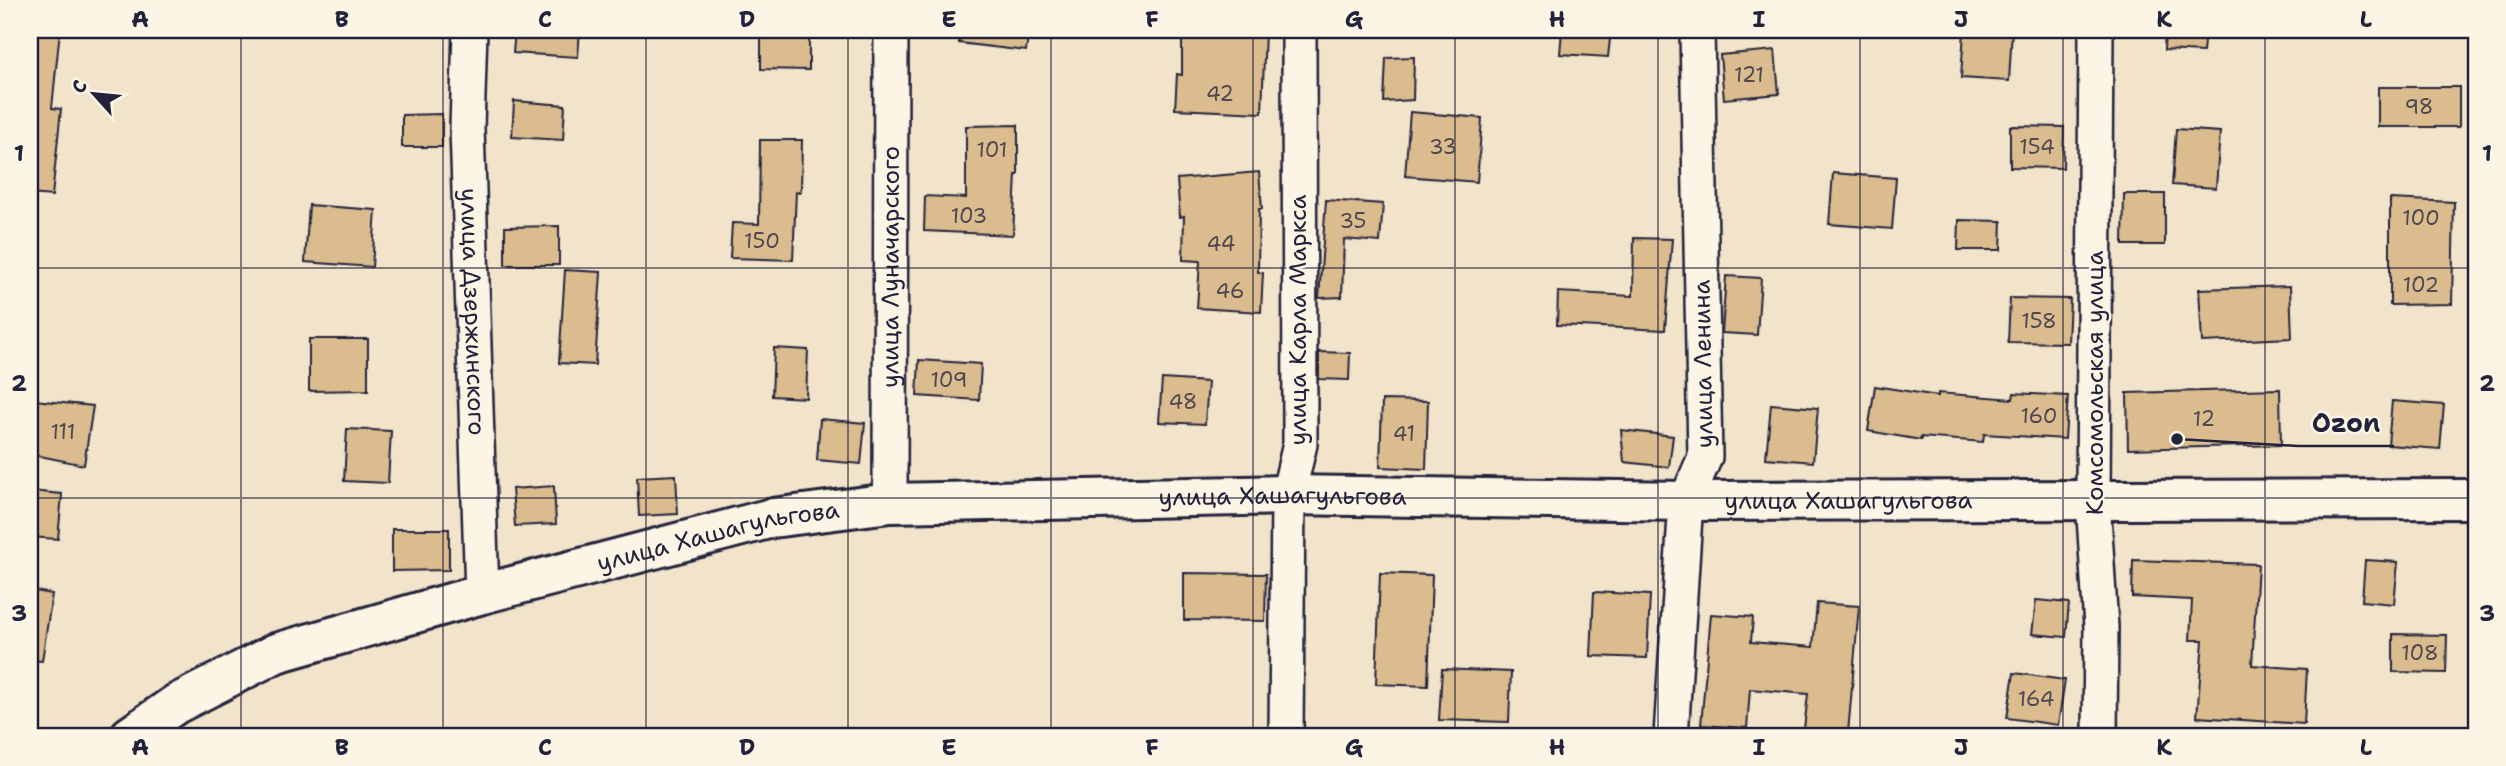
<svg xmlns="http://www.w3.org/2000/svg" width="2506" height="766" font-family="'Shantell Sans',sans-serif">
	<style>
		.building { fill: #dbbc8e; stroke: #22223b; stroke-width: 2 }
		.lines { fill: none; stroke-linecap: round; stroke-linejoin: round }
		.minor-casing { stroke: #22223b; stroke-width: 38 }
		.major-casing { stroke: #22223b; stroke-width: 44 }
		.minor { stroke: #fcf5e5; stroke-width: 33 }
		.major { stroke: #fcf5e5; stroke-width: 38 }
		.grid { fill: none; stroke: #22223b; stroke-width: 2; stroke-opacity: 0.55 }
		.labels { text-anchor: middle; stroke-width: 5; stroke-linejoin: round; paint-order: stroke }
		.number-label { font-size: 21px; fill: #504850 }
		.street-label { font-size: 24px; fill: #22223b; stroke: #fcf5e5 }
		.leader { fill: none; stroke: #22223b; stroke-width: 2.5 }
		.callout-dot { fill: #22223b; stroke: #fcf5e5; stroke-width: 2.5 }
		.callout-label { font-size: 26px; text-anchor: middle; font-weight: bold; fill: #22223b; stroke: #fcf5e5; stroke-width: 5; stroke-linejoin: round; paint-order: stroke }
		.neatline { fill: none; stroke: #22223b; stroke-width: 2.5 }
		.grid-label { font-size: 23px; text-anchor: middle; font-weight: bold; fill: #22223b }
	</style>
	<rect width="100%" height="100%" fill="#f2e4cb"/>
	<filter id="ink" filterUnits="userSpaceOnUse"><feTurbulence type="fractalNoise" baseFrequency=".0143" numOctaves="2"/><feDisplacementMap in="SourceGraphic" scale="14" xChannelSelector="R" yChannelSelector="G"/><feConvolveMatrix kernelMatrix="1 2 1 2 8 2 1 2 1" color-interpolation-filters="sRGB"/></filter>
	<g filter="url(#ink)">
		<path class="building" d="M30,30H60L52,108L61,109L52,196L30,194Z
			M515,30H580L578,57L513,53Z
			M761,30H809V70L761,69Z
			M960,30H1029L1026,51L959,43Z
			M1182,30H1265L1262,113L1175,109L1177,74L1182,75Z
			M1562,30H1611L1608,57L1560,54Z
			M1964,30H2012L2009,81L1961,78Z
			M2165,30H2205L2203,52L2164,50Z
			M1775,50L1779,94L1724,99L1720,55Z
			M1414,57L1413,100L1384,102L1386,58Z
			M2378,87H2459V127H2378Z
			M514,101L565,105L563,140L512,137Z
			M1410,112L1482,118L1477,182L1405,176Z
			M442,114V147H402V115Z
			M1018,125V175H1016L1013,235L924,231L925,196L966,198V126Z
			M2010,126L2064,127L2063,168L2010,167Z
			M2176,129L2220,132L2216,188L2172,185Z
			M760,140H802L801,192H796L793,260L730,258L732,223L759,224Z
			M1259,172L1262,209H1259L1258,272L1263,273L1261,312L1197,308L1200,261L1183,260L1184,216L1180,217L1177,179Z
			M1833,173L1896,178L1892,229L1829,224Z
			M2124,194H2165V245H2123Z
			M2390,199L2454,202L2452,304L2390,305Z
			M1326,200L1383,204L1380,242L1344,239L1342,297L1319,298Z
			M309,205L376,210L372,267L305,262Z
			M1959,220L2002,221L2001,250H1958Z
			M559,226V265H505V227Z
			M1634,238L1672,239L1665,330L1557,325L1558,292L1633,296Z
			M565,270L601,272L595,365L559,363Z
			M1726,276L1761,278L1757,335L1722,333Z
			M2290,286L2292,338L2202,342L2199,289Z
			M2010,298L2070,299L2068,343L2008,342Z
			M309,339H368V390L309,391Z
			M774,348L808,350L806,398L772,396Z
			M1319,352L1350,353L1349,380L1319,379Z
			M919,360L981,364L979,400L917,396Z
			M1162,379L1208,382L1205,424L1159,422Z
			M1875,386L1938,396V393L2013,399L2014,393L2068,396L2065,439L1984,434L1983,442L1921,437V440L1868,431Z
			M2280,389L2281,445L2128,449L2127,393Z
			M34,400L93,406L84,465L30,454Z
			M1382,400L1428,401L1426,469L1380,467Z
			M2392,401L2444,405L2440,449L2388,445Z
			M1771,404L1818,408L1813,462L1766,458Z
			M820,419L865,423L861,464L817,460Z
			M347,429L391,431L388,483L344,481Z
			M1621,430L1673,436L1669,467L1624,462Z
			M676,475L678,514L639,516L637,477Z
			M554,486L556,524L515,526L512,489Z
			M30,491L62,494L58,539L30,537Z
			M392,529H449V570L392,571Z
			M2133,560L2258,564L2252,665L2307,669L2304,724L2197,717L2203,640H2190L2192,600L2132,597Z
			M2365,560L2398,562L2394,604L2362,601Z
			M1184,573L1266,574L1265,621L1184,620Z
			M1380,573L1432,575L1428,686L1376,684Z
			M30,590L52,594L42,661L30,660Z
			M1594,592L1650,595L1647,658L1591,656Z
			M2036,600L2069,603L2066,637L2032,634Z
			M1817,603L1859,606L1848,733L1804,729L1808,694L1750,689L1747,728L1701,725L1711,614L1753,617L1751,642L1813,647Z
			M2393,634L2447,635L2446,673L2393,672Z
			M1442,669L1511,672L1509,722L1439,720Z
			M2014,673L2065,680L2058,725L2007,718Z"/>
		<g class="lines">
			<defs>
				<g id="minor">
					<path id="s1" d="M470,30L467,128L482,594"/>
					<path d="M2096,30L2093,500L2101,627L2100,736"/>
					<path id="s2" d="M890,503L891,30"/>
					<path d="M1286,736L1288,495L1300,444L1299,30"/>
					<path d="M1671,736L1686,501L1705,457L1697,30"/>
				</g>
				<g id="major">
					<path id="s3" d="M130,736L176,704L276,653L482,594L772,518L890,503L1288,495L1686,501L2476,499"/>
				</g>
			</defs>
			<use href="#minor" class="minor-casing"/>
			<use href="#major" class="major-casing"/>
			<use href="#minor" class="minor"/>
			<use href="#major" class="major"/>
		</g>
	</g>
	<path class="grid" d="M241,30V736M443,30V736M646,30V736M848,30V736M1051,30V736M1253,30V736M1455,30V736M1658,30V736M1860,30V736M2063,30V736M2265,30V736M30,268H2476M30,498H2476"/>
	<g class="labels">
		<g class="number-label">
			<text x="1749" y="82">121</text>
			<text x="1220" y="101">42</text>
			<text x="2419" y="114">98</text>
			<text x="1443" y="154">33</text>
			<text x="2037" y="154">154</text>
			<text x="992" y="157">101</text>
			<text x="969" y="223">103</text>
			<text x="2421" y="225">100</text>
			<text x="1353" y="228">35</text>
			<text x="762" y="248">150</text>
			<text x="1221" y="251">44</text>
			<text x="2421" y="292">102</text>
			<text x="1230" y="298">46</text>
			<text x="2039" y="328">158</text>
			<text x="949" y="387">109</text>
			<text x="1183" y="409">48</text>
			<text x="2039" y="423">160</text>
			<text x="2204" y="426">12</text>
			<text x="63" y="439">111</text>
			<text x="1404" y="441">41</text>
			<text x="2420" y="660">108</text>
			<text x="2036" y="706">164</text>
		</g>
		<g class="street-label">
			<text dy="8" stroke="none"><textPath href="#s2" startOffset="236">улица Луначарского</textPath></text>
			<text dy="8" stroke="none"><textPath href="#s1" startOffset="282">улица Дзержинского</textPath></text>
			<text transform="translate(1298 320) rotate(-90)" y="8">улица Карла Маркса</text>
			<text transform="translate(1703 364) rotate(-91)" y="8">улица Ленина</text>
			<text transform="translate(2095 383) rotate(-90)" y="8">Комсомольская улица</text>
			<text dy="8" stroke="none"><textPath href="#s3" startOffset="1194">улица Хашагульгова</textPath></text>
			<text dy="8" stroke="none"><textPath href="#s3" startOffset="1760">улица Хашагульгова</textPath></text>
			<text dy="8" stroke="none"><textPath href="#s3" startOffset="626">улица Хашагульгова</textPath></text>
		</g>
	</g>
	<path class="leader" d="M2177 439L2298 446H2394"/>
	<circle class="callout-dot" cx="2177" cy="439" r="7"/>
	<g class="callout-label">
		<text x="2346" y="432">Ozon</text>
	</g>
	<rect width="2506" height="766" fill="none" stroke="#fcf5e5" stroke-width="77"/>
	<g transform="translate(94 94) rotate(297)" stroke="#fcf5e5" stroke-width="5" paint-order="stroke">
	<path d="M0-5L12 26L0 18L-12 26Z" fill="#22223b"/>
	<text y="-10" font-size="19" font-weight="bold" text-anchor="middle" fill="#22223b">С</text>
	</g>
	<rect x="38" y="38" width="2430" height="690" class="neatline"/>
	<g class="grid-label">
		<text x="140" y="27">A</text>
		<text x="342" y="27">B</text>
		<text x="545" y="27">C</text>
		<text x="747" y="27">D</text>
		<text x="949" y="27">E</text>
		<text x="1152" y="27">F</text>
		<text x="1354" y="27">G</text>
		<text x="1557" y="27">H</text>
		<text x="1759" y="27">I</text>
		<text x="1961" y="27">J</text>
		<text x="2164" y="27">K</text>
		<text x="2366" y="27">L</text>
		<text x="19" y="161">1</text>
		<text x="2487" y="161">1</text>
		<text x="19" y="391">2</text>
		<text x="2487" y="391">2</text>
		<text x="19" y="621">3</text>
		<text x="2487" y="621">3</text>
		<text x="140" y="755">A</text>
		<text x="342" y="755">B</text>
		<text x="545" y="755">C</text>
		<text x="747" y="755">D</text>
		<text x="949" y="755">E</text>
		<text x="1152" y="755">F</text>
		<text x="1354" y="755">G</text>
		<text x="1557" y="755">H</text>
		<text x="1759" y="755">I</text>
		<text x="1961" y="755">J</text>
		<text x="2164" y="755">K</text>
		<text x="2366" y="755">L</text>
	</g>
</svg>
